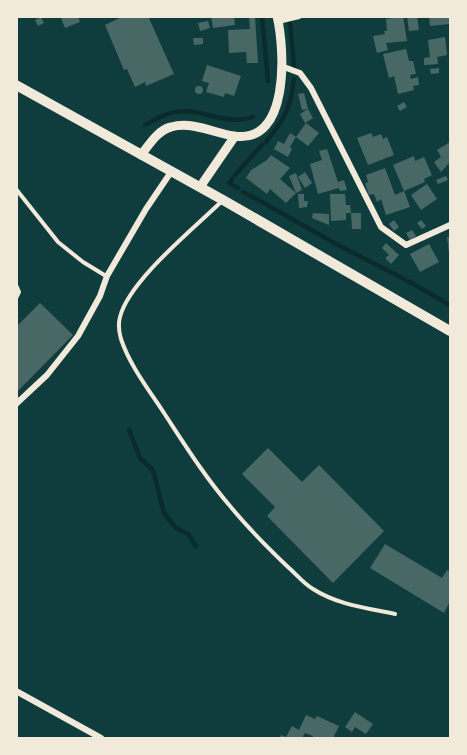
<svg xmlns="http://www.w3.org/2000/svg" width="467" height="755" font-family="Mulish,sans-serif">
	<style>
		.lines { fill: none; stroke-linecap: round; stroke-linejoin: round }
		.stream { stroke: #0a2a2b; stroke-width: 4.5 }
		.building { fill: #486865 }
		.service { stroke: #f1e9da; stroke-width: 4 }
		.minor { stroke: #f1e9da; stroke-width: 6 }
		.secondary { stroke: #f1e9da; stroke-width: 9 }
		.primary { stroke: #f1e9da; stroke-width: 10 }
	</style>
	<rect width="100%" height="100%" fill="#0f3d3e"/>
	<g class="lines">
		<path class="stream" d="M262,16L268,81
			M290,22L294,66
			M145,125C154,120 164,114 175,112C201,107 226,127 253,117
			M266,142C285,118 290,110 294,79
			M235,175L262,145
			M232,179L229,183L238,188
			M243,192L266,204
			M269,206L338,245L404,279
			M408,281L450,305
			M129,430L140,458L153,470L164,513L176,528L188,534L196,546"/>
	</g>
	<path class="building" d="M60,16H78L80,22L65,28Z
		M124,16H148L174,74L146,86L145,82L135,87L127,69L124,70L105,25Z
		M211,16H234L235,25L213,28Z
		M403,16L407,41L386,43L388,50L377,53L373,36L385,34L384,31H387L386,19Z
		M407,16H417L419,30L409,31Z
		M429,16H450V24L430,26Z
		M41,17L44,23L38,26L35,20Z
		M249,17H255L258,63H247L246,52L229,53L228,30L250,29Z
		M208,21L210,28L200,31L198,23Z
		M445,37L447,55L437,57L438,64L424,65V58L430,57L428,40Z
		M193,38H203V44L194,45Z
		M406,49L409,61H413L416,74L410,75L411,79L418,77L419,85L413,86L414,90L398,94L394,76L389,78L383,54Z
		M207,65L241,76L234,96L225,93L224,97L206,92L209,83L202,81Z
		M439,68V73L431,74L430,69Z
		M195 90a4 4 0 1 1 8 0a4 4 0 1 1-8 0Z
		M304,93L308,109L302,110L298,94Z
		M404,102L407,107L400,111L397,106Z
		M308,109L313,118L305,123L300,114Z
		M306,123L319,133L308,146L296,137Z
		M290,133L296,137L290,147L292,149L288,157L274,149L278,141L284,144Z
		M371,133L373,137L381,134L383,139L387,137L394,155L368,165L357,138Z
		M450,142V162L441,172L434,162L441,157L437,150Z
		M327,149L338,182L344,180L347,190L340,191L339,188L318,194L310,164L322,160L319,151Z
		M271,155L290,168L280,179L296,193L286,203L270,189L267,194L246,178L251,170L267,160Z
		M414,156L415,161L424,157L432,175L424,179L425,182L404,191L393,165Z
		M385,168L395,195L404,191L410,207L386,215L381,199L377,202L374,194L369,195L365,183L368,182L366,175Z
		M305,172L312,183L305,188L298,177Z
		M296,173L302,190L296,193L289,176Z
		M446,176L448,180L438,184L436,180Z
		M427,184L437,199L421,210L411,195Z
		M298,194H304V201H308L307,207L299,208Z
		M330,194H345L346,205H350L351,213H346V220L331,221Z
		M313,213L329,214V225L312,218Z
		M351,213H361V229H352Z
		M394,220L399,227L394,231L389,224Z
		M421,220L426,226L422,229L417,223Z
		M412,230L416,236L410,240L406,233Z
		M447,237H450V253H449Z
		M386,243L399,255L391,264L385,258L389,255L382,248Z
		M429,244L439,262L420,272L410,254Z
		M40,303L73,335L16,393V327Z
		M268,448L302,482L319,465L384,531L333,583L267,516L275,507L242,474Z
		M385,544L442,578L447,570L450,572V601L444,613L370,568Z
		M355,712L373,724L366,734L355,727L352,732L345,727Z
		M306,715L315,719L317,716L339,726L333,738H312L313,736L305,733L302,738H279L281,735L286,737L292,726L299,730Z"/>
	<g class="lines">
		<path class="service" d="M16,189L58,242L83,262L106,276
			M221,202C193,229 129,281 120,317C118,324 119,332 121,339C130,366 149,390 164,413C185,445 205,477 230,506C248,528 268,548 289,568C297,575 304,584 313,589C338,605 367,608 395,614
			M16,285L19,292L16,298"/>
		<path class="minor" d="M278,21L299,16
			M281,66L300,73L311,88L381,227L406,245L450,225
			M16,404L47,375L78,336L100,296L107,276L146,209L171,172
			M16,691L101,738"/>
		<path class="secondary" d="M141,155C149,145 158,130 171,127C193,121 213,133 234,136C290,145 285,50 277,16
			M200,187L235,136"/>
		<path class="primary" d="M16,85L223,200L450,331"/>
	</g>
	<rect width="467" height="755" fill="none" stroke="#f1e9da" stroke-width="36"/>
</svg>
